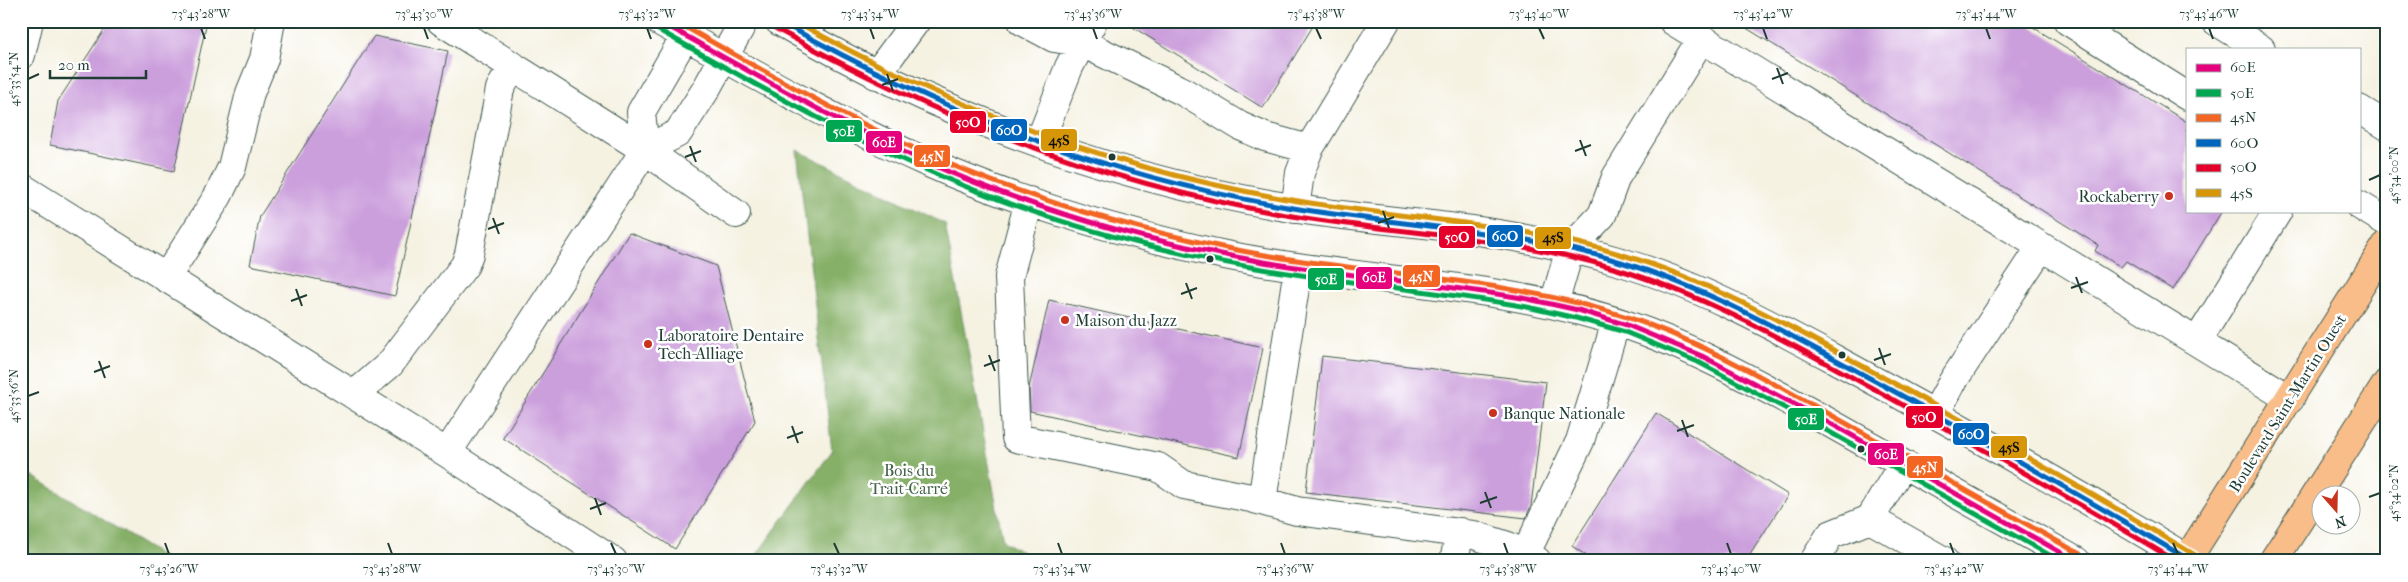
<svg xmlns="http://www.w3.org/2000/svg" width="2408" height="582" font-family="'IM FELL French Canon',serif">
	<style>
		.forest { fill: #86b068; stroke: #52764e }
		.building { fill: #cb9edc }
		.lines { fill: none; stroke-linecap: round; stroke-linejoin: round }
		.minor-casing { stroke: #3f584e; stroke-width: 30 }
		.major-casing { stroke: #3f584e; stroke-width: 30 }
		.minor { stroke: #fff; stroke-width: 28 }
		.major { stroke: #f8bd89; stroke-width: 28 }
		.bus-1-casing { stroke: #fff; stroke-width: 9 }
		.bus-2-casing { stroke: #fff; stroke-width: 9 }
		.bus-3-casing { stroke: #fff; stroke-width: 9 }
		.bus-4-casing { stroke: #fff; stroke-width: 9 }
		.bus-5-casing { stroke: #fff; stroke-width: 9 }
		.bus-6-casing { stroke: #fff; stroke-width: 9 }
		.bus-1 { stroke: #e5007d; stroke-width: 5 }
		.bus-2 { stroke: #00a651; stroke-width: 5 }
		.bus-3 { stroke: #f26522; stroke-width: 5 }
		.bus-4 { stroke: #0065bd; stroke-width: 5 }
		.bus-5 { stroke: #e4002b; stroke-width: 5 }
		.bus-6 { stroke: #d79608; stroke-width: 5 }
		.ticks { fill: none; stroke: #1f3d34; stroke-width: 2 }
		.bus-dot { fill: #1f3d34; stroke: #fff; stroke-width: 2 }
		.poi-dot { fill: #c8321e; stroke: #fff; stroke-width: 2 }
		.labels { text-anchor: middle; stroke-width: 5; stroke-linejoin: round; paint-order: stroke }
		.poi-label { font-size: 16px; fill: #1f3d34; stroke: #fff; text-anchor: start }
		.street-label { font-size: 16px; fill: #1f3d34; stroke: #fff }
		.park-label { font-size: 16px; fill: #426145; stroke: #fff }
		.line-badge { stroke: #fff; stroke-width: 2 }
		.badge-label { font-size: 14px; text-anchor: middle; font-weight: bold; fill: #fff }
		.pale-badge-label { font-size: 14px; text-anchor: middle; font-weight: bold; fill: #111 }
		.neatline { fill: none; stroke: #1f3d34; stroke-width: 2 }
		.ticks-label { font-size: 12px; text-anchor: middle; fill: #1f3d34 }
	</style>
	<rect width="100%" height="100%" fill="#fff"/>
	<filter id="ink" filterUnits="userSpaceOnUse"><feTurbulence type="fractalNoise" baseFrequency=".02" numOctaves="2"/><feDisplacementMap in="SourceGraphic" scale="10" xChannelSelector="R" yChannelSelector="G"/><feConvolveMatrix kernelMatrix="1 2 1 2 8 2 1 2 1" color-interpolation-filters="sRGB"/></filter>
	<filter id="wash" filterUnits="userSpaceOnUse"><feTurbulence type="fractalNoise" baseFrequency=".0096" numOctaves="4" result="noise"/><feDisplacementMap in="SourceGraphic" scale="20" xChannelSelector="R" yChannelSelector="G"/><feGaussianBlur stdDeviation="1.12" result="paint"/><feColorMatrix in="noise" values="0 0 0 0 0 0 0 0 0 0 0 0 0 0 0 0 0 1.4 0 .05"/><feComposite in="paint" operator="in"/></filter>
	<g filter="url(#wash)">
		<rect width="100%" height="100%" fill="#f5f2e2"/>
		<path class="forest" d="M797,150L945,224L1003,541L1037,561H752L832,451Z
			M21,469L170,561H21Z"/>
		<g id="blocks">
			<path class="building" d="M110,21H207L174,171L50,145L58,101Z
				M1123,21H1316L1263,108Z
				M1735,21H2023L2187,122V211H2222L2173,290L2126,261L2121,267L2095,251L2098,245Z
				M374,36L448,51L395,296L250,265L260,216Z
				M629,233L716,266L755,421L675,549L503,438Z
				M1049,300L1263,348L1239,457L1030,411L1029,388Z
				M1322,356L1546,382L1531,506L1526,518L1306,492Z
				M1656,413L1788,495L1746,561H1594L1572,546Z"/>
		</g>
	</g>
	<g filter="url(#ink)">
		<use href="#blocks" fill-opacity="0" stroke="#3f584e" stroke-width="1"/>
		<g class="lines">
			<defs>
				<path id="minor" d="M441,21L645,150L736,214
					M659,21C746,70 833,120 924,161C1020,204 1122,233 1225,255C1359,282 1497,281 1627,325C1695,348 1758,384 1821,418C1906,465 1991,513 2076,561
					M694,21L641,112L645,150L678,133L705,91L744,21
					M779,21C934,112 1103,176 1280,206C1336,216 1392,220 1448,227C1507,234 1564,245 1621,262C1702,286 1777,328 1851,368C1965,430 2079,494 2191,561
					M1022,21L1054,38L1080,42L1182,91L1240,126L1265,137L1309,149
					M1673,21L2290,399
					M2068,21L2187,96
					M2216,21L2261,49
					M21,55L29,21
					M876,75L916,21
					M2359,109L2387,126
					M1039,143L1069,67L1093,21
					M21,187L447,453L613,561
					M1029,201L1009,277L1016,438L1158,467L1184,485L1251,498L1297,511L1474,535L1508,546L1537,561
					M2359,205L2387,222
					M1295,209L1300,173L1309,149L1386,21
					M166,278L218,196L232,167L250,93L264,59L271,21
					M1554,304L1570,249L1602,215L1616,177L1701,39
					M2197,342L2278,211
					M354,395L390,364L465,265L469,254L500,89L513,66
					M1935,414L1953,381L2041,247
					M447,453L645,150
					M1262,501L1298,268
					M1870,519L1944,561
					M1525,555L1580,441L1616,322
					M1454,561L1460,532
					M1814,561L1830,535L1870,519L1903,464"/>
				<path id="major" d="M2186,561L2387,244
					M2273,561L2387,383"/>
			</defs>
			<use href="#minor" class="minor-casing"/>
			<use href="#major" class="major-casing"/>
			<use href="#minor" class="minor"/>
			<use href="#major" class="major"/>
			<defs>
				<path id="bus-1" d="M659,21C747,70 834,121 926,162C1021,204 1123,235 1226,255C1326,275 1428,282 1528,299L1578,310L1627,325L1702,356L1821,418L2076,561"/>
				<path id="bus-2" d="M655,28C743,77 830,128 922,168C1018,211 1120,242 1223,262C1324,282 1426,289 1527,307L1576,318L1625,332L1698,362L1817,425L2060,561"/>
				<path id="bus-3" d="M675,21C768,74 861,127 959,168C1044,203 1133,228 1222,247C1357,275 1496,275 1627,317C1700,341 1767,380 1833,416C1916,462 1998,508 2080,554"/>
				<path id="bus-4" d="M779,21C940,111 1099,174 1281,206C1394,226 1510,228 1621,262C1712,290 1794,337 1877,382C1983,440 2087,499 2191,561"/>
				<path id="bus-5" d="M775,28C937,118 1097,181 1280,214C1392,234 1507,235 1617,269C1707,296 1789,343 1872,388C1974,444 2076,501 2176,561"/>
				<path id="bus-6" d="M795,21C948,107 1112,169 1286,199C1398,219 1513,221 1623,255C1713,282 1795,329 1877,374C1984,432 2090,492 2195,555"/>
			</defs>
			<use href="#bus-1" class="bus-1-casing"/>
			<use href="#bus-2" class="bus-2-casing"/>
			<use href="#bus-3" class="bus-3-casing"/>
			<use href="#bus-4" class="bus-4-casing"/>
			<use href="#bus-5" class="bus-5-casing"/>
			<use href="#bus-6" class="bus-6-casing"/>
			<use href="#bus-1" class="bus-1"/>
			<use href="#bus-2" class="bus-2"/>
			<use href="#bus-3" class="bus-3"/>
			<use href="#bus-4" class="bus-4"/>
			<use href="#bus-5" class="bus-5"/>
			<use href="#bus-6" class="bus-6"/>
		</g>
	</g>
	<path class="ticks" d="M201,28L205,39M424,28L428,39M647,28L651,39M870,28L874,39M1093,28L1097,39M1316,28L1321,39M1539,28L1544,39M1763,28L1767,39M1986,28L1990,39M2209,28L2213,39M1777,68L1783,84M887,74L893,91M28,79L39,74M1772,79L1788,73M882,85L898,79M1580,140L1586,156M690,146L696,162M1575,151L1591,145M685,157L701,151M2369,180L2380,175M1383,211L1389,228M493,218L499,234M1378,223L1394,217M488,229L504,223M2076,277L2082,293M1186,283L1192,299M2071,288L2088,282M296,289L302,306M1181,294L1197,288M291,301L307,295M1879,348L1885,365M989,355L995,371M1874,360L1891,354M99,361L105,378M984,366L1000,360M94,372L110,366M28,396L39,392M1682,420L1688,437M792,426L798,443M1677,431L1694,425M787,438L803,432M1485,492L1491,508M2369,497L2380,493M595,498L601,515M1480,503L1497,497M590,509L606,503M165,543L169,554M388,543L392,554M611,543L616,554M834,543L839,554M1058,543L1062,554M1281,543L1285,554M1504,543L1508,554M1727,543L1731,554M1950,543L1954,554M2173,543L2178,554"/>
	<g class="bus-dot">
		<circle cx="1112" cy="157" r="4.5"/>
		<circle cx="1210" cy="259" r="4.5"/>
		<circle cx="1842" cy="355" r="4.5"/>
		<circle cx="1861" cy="449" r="4.5"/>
	</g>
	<g class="poi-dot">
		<circle cx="2169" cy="196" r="5"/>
		<circle cx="1065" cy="320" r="5"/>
		<circle cx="648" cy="344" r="5"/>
		<circle cx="1493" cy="413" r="5"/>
	</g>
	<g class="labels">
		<g class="poi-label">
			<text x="2159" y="202" text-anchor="end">Rockaberry</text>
			<text x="1075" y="326">Maison du Jazz</text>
			<text x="658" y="341">Laboratoire Dentaire<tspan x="658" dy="18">Tech-Alliage</tspan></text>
			<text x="1503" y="419">Banque Nationale</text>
		</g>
		<g class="street-label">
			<text transform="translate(2287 403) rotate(-58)" y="6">Boulevard Saint-Martin Ouest</text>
		</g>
		<g class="park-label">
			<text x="909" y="476">Bois du<tspan x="909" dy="18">Trait-Carré</tspan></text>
		</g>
	</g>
	<g class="line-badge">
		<rect x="949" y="110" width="38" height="24" rx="5" fill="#e4002b"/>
		<rect x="990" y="118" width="38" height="24" rx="5" fill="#0065bd"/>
		<rect x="825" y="119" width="38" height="24" rx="5" fill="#00a651"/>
		<rect x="1040" y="128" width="38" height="24" rx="5" fill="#d79608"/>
		<rect x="865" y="130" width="38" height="24" rx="5" fill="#e5007d"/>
		<rect x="913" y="144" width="38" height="24" rx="5" fill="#f26522"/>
		<rect x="1486" y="224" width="38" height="24" rx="5" fill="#0065bd"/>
		<rect x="1438" y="225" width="38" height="24" rx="5" fill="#e4002b"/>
		<rect x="1534" y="226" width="38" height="24" rx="5" fill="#d79608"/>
		<rect x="1402" y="264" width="39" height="24" rx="5" fill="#f26522"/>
		<rect x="1355" y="266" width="38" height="24" rx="5" fill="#e5007d"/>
		<rect x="1307" y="267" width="38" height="24" rx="5" fill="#00a651"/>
		<rect x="1905" y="405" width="39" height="24" rx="5" fill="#e4002b"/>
		<rect x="1787" y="407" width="38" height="24" rx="5" fill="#00a651"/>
		<rect x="1952" y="422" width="38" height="24" rx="5" fill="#0065bd"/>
		<rect x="1990" y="435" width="38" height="24" rx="5" fill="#d79608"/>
		<rect x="1867" y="442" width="38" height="24" rx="5" fill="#e5007d"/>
		<rect x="1906" y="455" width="38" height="24" rx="5" fill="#f26522"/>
	</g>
	<g class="badge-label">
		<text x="968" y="127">50O</text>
		<text x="1009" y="135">60O</text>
		<text x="844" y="136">50E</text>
		<text x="884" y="147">60E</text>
		<text x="932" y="161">45N</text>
		<text x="1505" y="241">60O</text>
		<text x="1457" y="242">50O</text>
		<text x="1421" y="281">45N</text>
		<text x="1374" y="282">60E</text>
		<text x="1326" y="284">50E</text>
		<text x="1924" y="422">50O</text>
		<text x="1806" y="424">50E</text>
		<text x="1971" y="439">60O</text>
		<text x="1886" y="459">60E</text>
		<text x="1925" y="472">45N</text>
	</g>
	<g class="pale-badge-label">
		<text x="1059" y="145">45S</text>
		<text x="1553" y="242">45S</text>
		<text x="2009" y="452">45S</text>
	</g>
	<rect width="2408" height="582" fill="none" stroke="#fff" stroke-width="55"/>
	<rect x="2186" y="48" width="175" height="165" fill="#ffffff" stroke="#a5b1ae"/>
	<rect x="2196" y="64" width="25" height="8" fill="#e5007d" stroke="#a5b1ae"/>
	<text x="2230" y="72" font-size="15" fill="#1f3d34">60E</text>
	<rect x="2196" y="89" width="25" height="8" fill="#00a651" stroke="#a5b1ae"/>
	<text x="2230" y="98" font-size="15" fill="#1f3d34">50E</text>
	<rect x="2196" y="114" width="25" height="8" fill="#f26522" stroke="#a5b1ae"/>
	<text x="2230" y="122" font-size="15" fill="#1f3d34">45N</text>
	<rect x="2196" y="139" width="25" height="8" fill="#0065bd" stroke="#a5b1ae"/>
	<text x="2230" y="148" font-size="15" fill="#1f3d34">60O</text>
	<rect x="2196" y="164" width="25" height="8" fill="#e4002b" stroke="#a5b1ae"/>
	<text x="2230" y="172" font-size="15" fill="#1f3d34">50O</text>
	<rect x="2196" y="189" width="25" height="8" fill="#d79608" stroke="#a5b1ae"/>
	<text x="2230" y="198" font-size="15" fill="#1f3d34">45S</text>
	<g transform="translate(2336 510) rotate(160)"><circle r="24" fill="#ffffff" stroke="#a5b1ae"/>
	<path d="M0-4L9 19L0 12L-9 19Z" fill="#c8321e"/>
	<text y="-8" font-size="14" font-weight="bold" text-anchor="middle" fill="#1f3d34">N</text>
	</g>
	<path d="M50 70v8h96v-8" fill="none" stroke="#1f3d34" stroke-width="2.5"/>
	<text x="58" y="70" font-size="15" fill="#1f3d34" stroke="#ffffff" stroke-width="4" paint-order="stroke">20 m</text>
	<rect x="28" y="28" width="2352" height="526" class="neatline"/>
	<g class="ticks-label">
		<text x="201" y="18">73°43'28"W</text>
		<text x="424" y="18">73°43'30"W</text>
		<text x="647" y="18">73°43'32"W</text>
		<text x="870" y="18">73°43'34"W</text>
		<text x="1093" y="18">73°43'36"W</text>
		<text x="1316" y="18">73°43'38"W</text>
		<text x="1539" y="18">73°43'40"W</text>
		<text x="1763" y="18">73°43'42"W</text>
		<text x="1986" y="18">73°43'44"W</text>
		<text x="2209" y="18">73°43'46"W</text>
		<text transform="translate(14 79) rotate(-90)" y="4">45°33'54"N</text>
		<text transform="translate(2394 175) rotate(-90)" y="4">45°34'00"N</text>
		<text transform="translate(14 396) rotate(-90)" y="4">45°33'56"N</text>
		<text transform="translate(2394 493) rotate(-90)" y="4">45°34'02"N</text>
		<text x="169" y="573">73°43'26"W</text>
		<text x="392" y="573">73°43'28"W</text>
		<text x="616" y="573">73°43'30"W</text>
		<text x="839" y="573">73°43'32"W</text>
		<text x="1062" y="573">73°43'34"W</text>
		<text x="1285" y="573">73°43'36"W</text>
		<text x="1508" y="573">73°43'38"W</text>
		<text x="1731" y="573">73°43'40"W</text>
		<text x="1954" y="573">73°43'42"W</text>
		<text x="2178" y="573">73°43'44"W</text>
	</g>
</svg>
